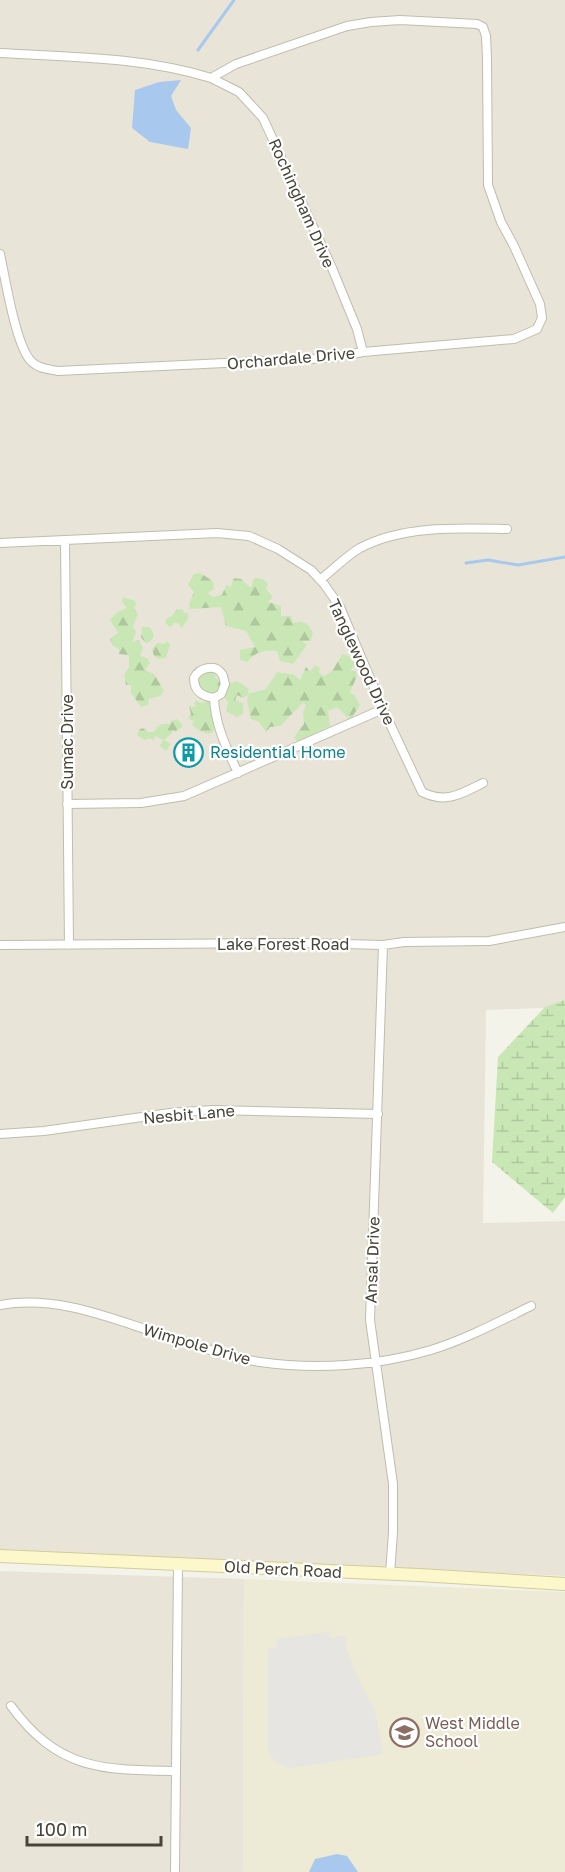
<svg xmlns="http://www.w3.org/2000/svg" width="565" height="1872" font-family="'Golos Text',sans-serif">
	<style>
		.residential { fill: #e8e5d8 }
		.education { fill: #edead5 }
		.forest { fill: url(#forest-firs) }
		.wetland { fill: url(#wetland-marsh) }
		.parking { fill: #e6e5e1 }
		.water { fill: #a9c8ee }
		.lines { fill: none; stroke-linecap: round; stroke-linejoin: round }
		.stream { stroke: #a9c8ee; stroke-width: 3 }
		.street-casing { stroke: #c0bcad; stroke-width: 10 }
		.secondary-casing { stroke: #d2cc9b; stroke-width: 14 }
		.street { stroke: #fff; stroke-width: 8 }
		.secondary { stroke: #fdf8cc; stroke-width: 12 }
		.labels { text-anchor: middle; stroke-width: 4.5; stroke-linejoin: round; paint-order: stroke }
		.street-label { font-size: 16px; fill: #484438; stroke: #fff }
		.culture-label { font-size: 16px; fill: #0d838f; stroke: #fff; text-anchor: start }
		.education-label { font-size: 16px; fill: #785e54; stroke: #fff; text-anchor: start }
	</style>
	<defs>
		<pattern id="forest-firs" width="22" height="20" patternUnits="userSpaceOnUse" patternTransform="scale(1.5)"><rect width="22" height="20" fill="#c9e7b5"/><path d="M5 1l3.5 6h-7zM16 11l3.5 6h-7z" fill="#aec79c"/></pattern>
		<pattern id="wetland-marsh" width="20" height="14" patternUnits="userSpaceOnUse" patternTransform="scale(1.5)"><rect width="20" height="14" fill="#c9e7b5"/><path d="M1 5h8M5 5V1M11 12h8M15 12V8" fill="none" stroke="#aec79c"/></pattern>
	</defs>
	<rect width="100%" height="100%" fill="#f4f3ea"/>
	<path class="residential" d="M0,0H565V1007L486,1010L483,1223L565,1221V1576L0,1550Z
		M0,1571L244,1579L243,1872H0Z"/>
	<path class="education" d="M244,1579L565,1592V1872H243Z"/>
	<path class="forest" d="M200,573L213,581L214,589L208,593L213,597L222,595L226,585L231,587L233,578L241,579L251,588L254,578L263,579L268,584L266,589L273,597L268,602L281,606V616H291L293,623C305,620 308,623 313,633L310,641H302L307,645L293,664L280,661L277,651C263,650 257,651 247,662L240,660V650L255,647L246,631L226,626L221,607L190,609L189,604L194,592L188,585L194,574Z
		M123,597L135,601L136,605L134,608L138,614L133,626L136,632L132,642L139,640L143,648L140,656L147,658L150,663L145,670L154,674L164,691L160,696L149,699L148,705L141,707L131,693V685H126L124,675L129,667V655L119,654V649L112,645L110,639L118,633L110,620L117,612L127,608L122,602Z
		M181,609L183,610L184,613H188V618L182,628L178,623H174L172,626L169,627L165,622L167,618L172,616L176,610Z
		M142,627H150L154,635L152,640L146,644L141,637Z
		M167,641L170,645L166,658L159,659L154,656L152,649L157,643L164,644Z
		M342,654L349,656L356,664L350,670L356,671L357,676L350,692L355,696L360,705L350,720L337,707L328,711L330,726L297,742L294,737L304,724L303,712L306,705L303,703L280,726L270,727L266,732L259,722L251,719L247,701L248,695L243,698L237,695L235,700L243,703V714L237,717L226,711L228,702L223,696L231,683L237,681L249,689L248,694L266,689L277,672L295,675L300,680L306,667L310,672L315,665L320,668L319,673L325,676L333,670Z
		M205,670L215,674V677L220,682L221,689L217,694L206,692L202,688H199L197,676Z
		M196,700L201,703L209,701L212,705L220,707L213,732L208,734L200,731L192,725L194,722L188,718L191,714L189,706L196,707L194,704Z
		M177,719L182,724V727L175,732L172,730V733L164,740L171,744L166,751L160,746L163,740L156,736L153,740L149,738L145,740L137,735L140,729L145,728L148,732H154C158,725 161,723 170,724L171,721Z"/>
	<path class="wetland" d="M565,1000V1197L553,1213L492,1162L498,1057L545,1007Z"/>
	<path class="parking" d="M328,1632L330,1638L345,1635L347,1650L355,1672L375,1711L383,1754L290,1768L279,1764L271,1757L268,1747V1648H277V1639Z"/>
	<path class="water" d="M181,80L171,96L176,110L191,128L188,149L150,142L132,128L135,90L159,82Z
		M337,1854L347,1856L358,1872H309L315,1859Z"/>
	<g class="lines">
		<path class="stream" d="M198,50L234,0
			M466,563L488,560L518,565L565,557"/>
		<defs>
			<path id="street" d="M0,53C71,57 143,57 211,78L236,64L347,26L371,22L400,20L477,24L483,27L486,36L487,58L488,185L501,222L514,246L540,304L542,318L537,329L514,339L363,352L335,357L311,359L58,371C49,369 39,369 32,362C16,348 5,277 0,254
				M211,78L239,92L263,118L332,268L357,329L363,352
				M65,540L69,945
				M0,543L217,533L249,536L278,549L311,570L324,584L340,607L383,709L422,792C446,804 461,794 483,783
				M320,580C333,570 346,556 360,548C403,525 460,528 507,529
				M214,698L221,694L225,684C224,681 224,677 222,674C215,663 199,668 194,678C194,691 201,696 214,698C215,725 227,749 238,773
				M67,804L141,803L184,796L383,709
				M0,945L305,943L383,945L404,942L489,941L565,927
				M383,945L370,1320L393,1484V1532L390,1574
				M0,1134L44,1131L170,1113L212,1110L378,1114
				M0,1305C57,1295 110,1318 163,1335C195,1345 227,1357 260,1362C315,1370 377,1366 431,1350C466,1339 498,1322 531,1306
				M11,1706C58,1770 102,1770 175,1771
				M175,1872L178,1564"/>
			<path id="secondary" d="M0,1556L419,1575L565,1584"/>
		</defs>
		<use href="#street" class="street-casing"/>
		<use href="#secondary" class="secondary-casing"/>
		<use href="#street" class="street"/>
		<use href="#secondary" class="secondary"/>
	</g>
	<defs>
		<symbol id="building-ring" viewBox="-11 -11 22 22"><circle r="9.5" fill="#fff" stroke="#0f9aa8" stroke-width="1.5"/><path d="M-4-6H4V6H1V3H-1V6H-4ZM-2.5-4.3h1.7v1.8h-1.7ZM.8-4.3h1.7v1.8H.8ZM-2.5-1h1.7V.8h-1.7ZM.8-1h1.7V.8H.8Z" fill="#0f9aa8"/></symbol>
		<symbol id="school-ring" viewBox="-11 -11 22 22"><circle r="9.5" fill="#fff" stroke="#8d6e63" stroke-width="1.5"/><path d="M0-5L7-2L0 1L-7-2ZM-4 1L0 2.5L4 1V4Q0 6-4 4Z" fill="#8d6e63"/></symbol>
	</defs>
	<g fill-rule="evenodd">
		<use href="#building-ring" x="172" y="736" width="33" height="33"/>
		<use href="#school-ring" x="388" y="1716" width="33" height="33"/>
	</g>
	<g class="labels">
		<g class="street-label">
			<text transform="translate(302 203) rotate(66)" y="6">Rochingham Drive</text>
			<text transform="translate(291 358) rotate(-5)" y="6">Orchardale Drive</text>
			<text transform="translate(362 662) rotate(65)" y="6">Tanglewood Drive</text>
			<text transform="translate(67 742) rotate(-90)" y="6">Sumac Drive</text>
			<text x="283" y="950">Lake Forest Road</text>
			<text transform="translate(189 1114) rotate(-5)" y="6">Nesbit Lane</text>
			<text transform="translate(372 1260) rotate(-88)" y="6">Ansal Drive</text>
			<text transform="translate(197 1344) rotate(16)" y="6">Wimpole Drive</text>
			<text transform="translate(283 1569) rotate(3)" y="6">Old Perch Road</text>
		</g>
		<g class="culture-label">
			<text x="210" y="758">Residential Home</text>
		</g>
		<g class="education-label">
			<text x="425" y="1729">West Middle<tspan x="425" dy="18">School</tspan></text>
		</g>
	</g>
	<path d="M27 1836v9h134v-9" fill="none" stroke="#484438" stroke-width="3"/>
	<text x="36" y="1836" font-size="18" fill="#484438" stroke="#ffffff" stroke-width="4.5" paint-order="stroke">100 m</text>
</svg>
